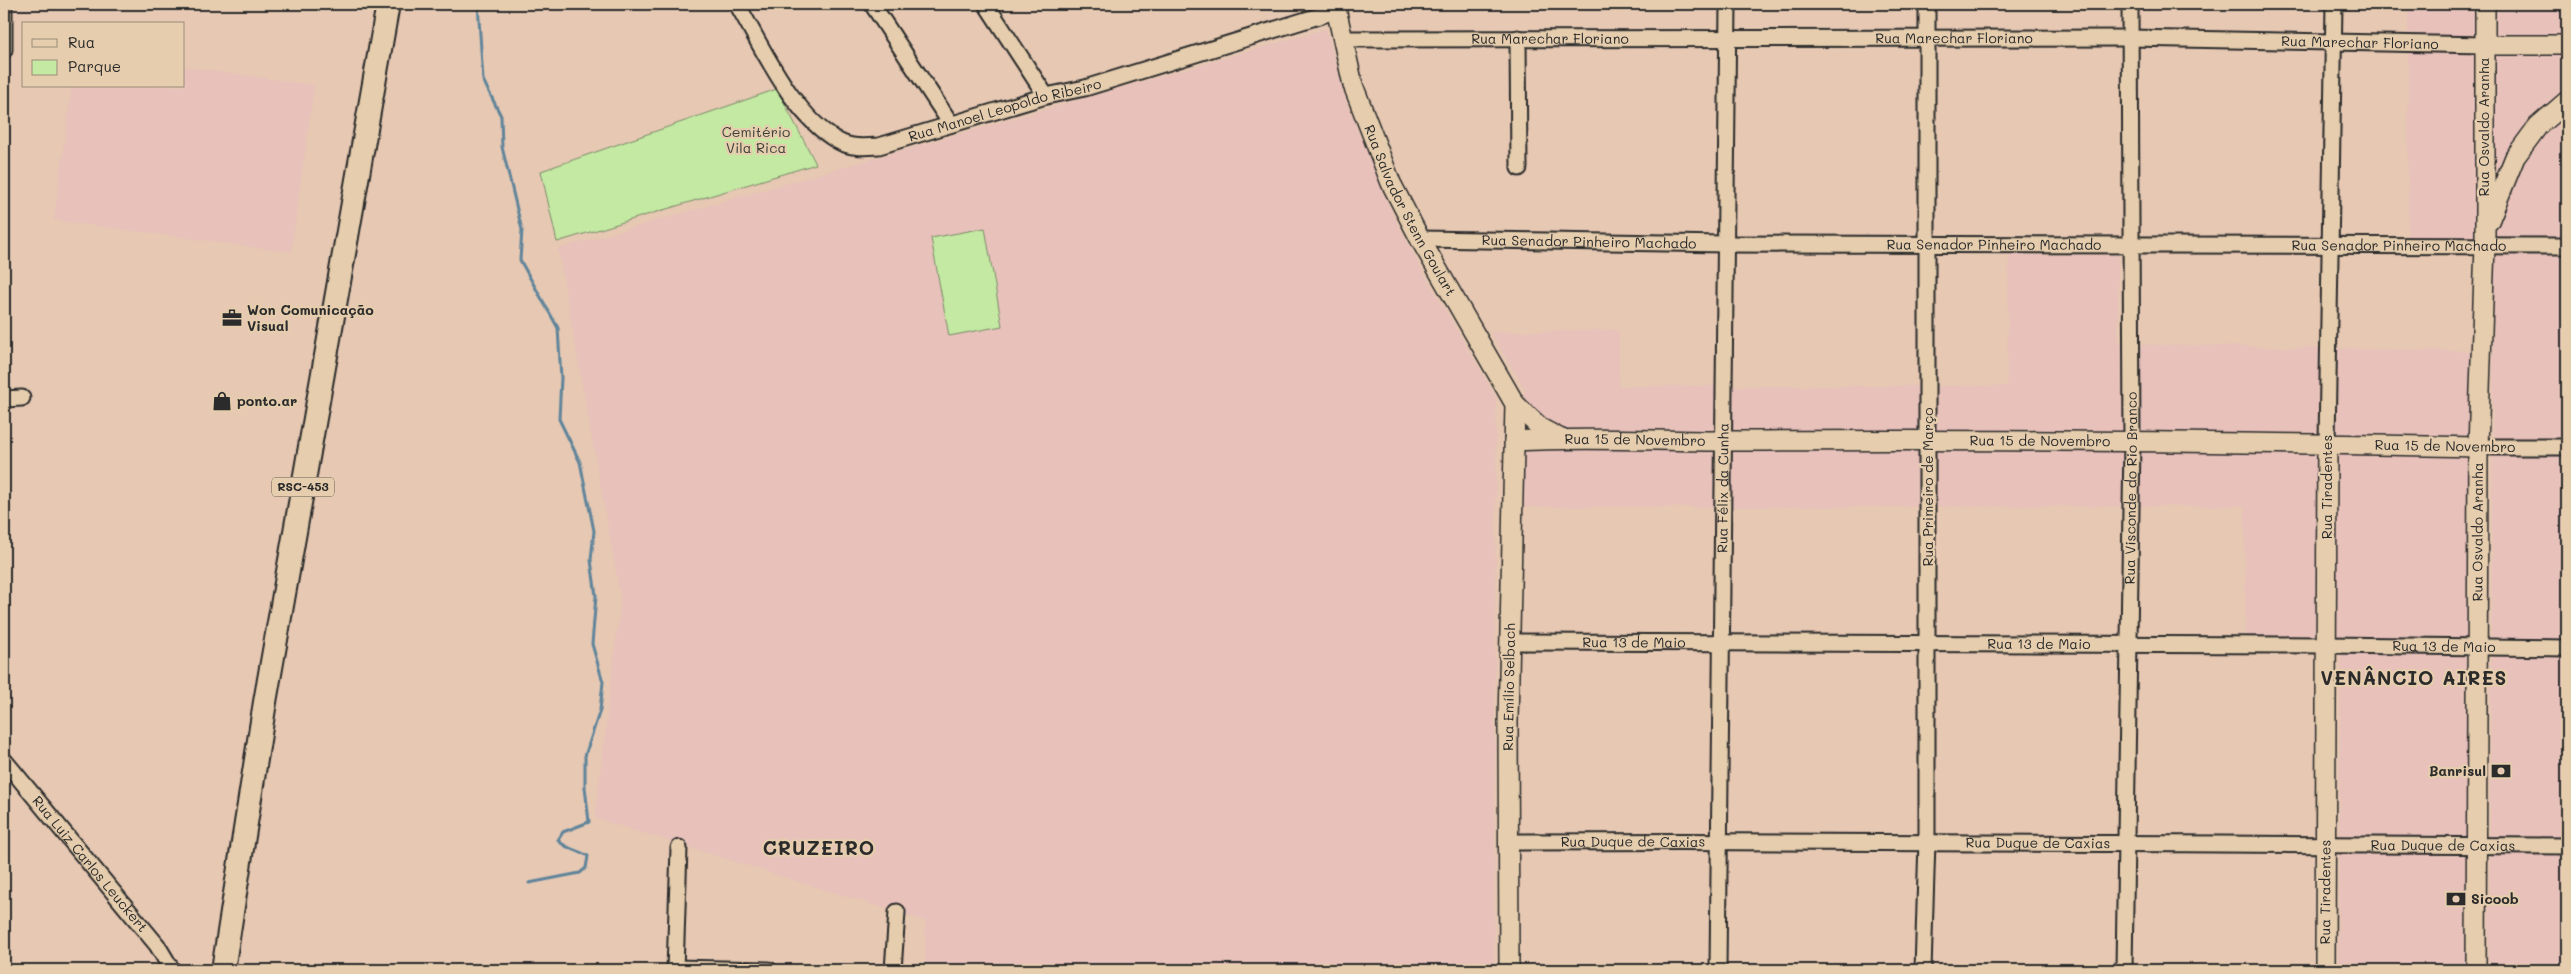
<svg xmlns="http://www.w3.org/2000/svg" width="2571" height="974" font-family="Mali,sans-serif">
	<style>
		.built { fill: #e7c1ba }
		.green { fill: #c4e9a3; stroke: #788a67 }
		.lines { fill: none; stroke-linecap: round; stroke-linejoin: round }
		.stream { stroke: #60849a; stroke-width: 3 }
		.minor-casing { stroke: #2b2b2b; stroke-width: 19 }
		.major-casing { stroke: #2b2b2b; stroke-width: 22 }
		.highway-casing { stroke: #2b2b2b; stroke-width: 26 }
		.minor { stroke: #e5cdad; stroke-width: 15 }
		.major { stroke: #e5cdad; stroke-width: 19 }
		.highway { stroke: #e5cdad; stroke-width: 22 }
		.labels { text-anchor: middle; stroke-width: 4.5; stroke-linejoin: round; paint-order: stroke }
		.shield { fill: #e5cdad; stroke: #635c52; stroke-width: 1 }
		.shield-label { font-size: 12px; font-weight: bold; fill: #2b2b2b }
		.street-label { font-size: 14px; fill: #2b2b2b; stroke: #e5cdad }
		.park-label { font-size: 14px; fill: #3a3e37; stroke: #e5cdad }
		.poi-label { font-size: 14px; font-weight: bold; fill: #2b2b2b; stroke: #e5cdad; text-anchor: start }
		.district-label { font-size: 19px; font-weight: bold; letter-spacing: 1px; fill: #2b2b2b; stroke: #e5cdad }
	</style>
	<rect width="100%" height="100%" fill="#e6c8b3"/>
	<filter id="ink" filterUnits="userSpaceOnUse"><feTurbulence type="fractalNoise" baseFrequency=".02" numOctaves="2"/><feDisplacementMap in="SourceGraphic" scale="10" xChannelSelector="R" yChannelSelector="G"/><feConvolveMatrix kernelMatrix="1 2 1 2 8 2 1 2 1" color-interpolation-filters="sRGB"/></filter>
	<g filter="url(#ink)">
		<path class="built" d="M2408,4H2567L2566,239L2408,238Z
			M1326,29L1347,103L1388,204L1420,267L1496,397L1494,970H925V921L595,818L621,599L558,249Z
			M184,67L314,85L291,252L54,220L72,86H184Z
			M2009,255H2118V344L2472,351L2465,970H2338L2341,636L2245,637V506L1524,507V387L1490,332L1619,330V386H2007Z
			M2494,255L2567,256V970H2489Z"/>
		<path class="green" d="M777,89L816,164L557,242L541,171Z
			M985,228L1002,326L949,336L931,238Z"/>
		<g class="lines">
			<path class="stream" d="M478,4L483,80L501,116L502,147L522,230L520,260L558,328L561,378L559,419L580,462L594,531L591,560L596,596L592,644L603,682L600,710L585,756V787L589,822L563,832L558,840C565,849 578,850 588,856L586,868L580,873L529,883"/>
			<defs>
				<g id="minor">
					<path id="s1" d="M737,4C763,48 792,115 838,141C850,148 864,147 879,146L1046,96L1085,88L1335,11"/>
					<path d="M872,4L951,124"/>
					<path d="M986,4L1046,96"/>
					<path d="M1518,38L1519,168"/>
					<path id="s2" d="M1342,39L2130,38L2485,45"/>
					<path d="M4,50V4"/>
					<path id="s3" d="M1420,239L1725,244L2567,246"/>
					<path d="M4,399L22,398"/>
					<path d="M2327,443L2334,4"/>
					<path d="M2478,447H2567"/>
					<path id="s4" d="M1510,642L2327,645L2567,648"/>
					<path id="s5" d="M4,760L157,945L172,970"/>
					<path id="s6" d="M1508,842C1861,840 2214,845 2567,846"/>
					<path d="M675,968L769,970"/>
					<path d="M675,970L679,848"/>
					<path d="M893,970L897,912"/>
					<path id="s7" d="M1718,970L1728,4"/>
					<path d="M1923,970L1927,841V4"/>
					<path id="s8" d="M2124,970L2132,442L2130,4"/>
				</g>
				<g id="major">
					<path id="s9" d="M1335,4L1353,85L1391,183L1420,239L1515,404L1508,722L1509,970"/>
					<path d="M2485,45H2567"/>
					<path d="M2489,221L2515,157L2538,126L2567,101"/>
					<path d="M1515,404L1542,429L1559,438"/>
					<path id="s10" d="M1514,441C1591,436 1669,442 1746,441C1991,439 2234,442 2478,447"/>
					<path id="s11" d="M2325,970L2327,443"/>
					<path id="s12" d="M2476,970L2478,447L2485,245V4"/>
				</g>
				<path id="highway" d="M223,970L265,702L388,4"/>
			</defs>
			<use href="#minor" class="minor-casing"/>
			<use href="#major" class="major-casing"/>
			<use href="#highway" class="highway-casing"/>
			<use href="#minor" class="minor"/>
			<use href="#major" class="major"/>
			<use href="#highway" class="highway"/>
		</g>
	</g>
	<defs>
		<symbol id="office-bare" viewBox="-9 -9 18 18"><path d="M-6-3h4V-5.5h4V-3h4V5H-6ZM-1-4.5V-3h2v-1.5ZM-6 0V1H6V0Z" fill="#2b2b2b" stroke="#e5cdad" stroke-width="2.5" paint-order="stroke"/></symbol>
		<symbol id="shop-bare" viewBox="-9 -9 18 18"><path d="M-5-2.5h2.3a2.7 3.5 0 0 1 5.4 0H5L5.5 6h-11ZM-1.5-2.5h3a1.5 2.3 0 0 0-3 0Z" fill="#2b2b2b" stroke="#e5cdad" stroke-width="2.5" paint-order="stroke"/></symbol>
		<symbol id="bank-bare" viewBox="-9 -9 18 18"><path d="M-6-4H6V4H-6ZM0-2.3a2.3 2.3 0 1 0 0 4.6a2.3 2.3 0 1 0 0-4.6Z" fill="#2b2b2b" stroke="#e5cdad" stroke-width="2.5" paint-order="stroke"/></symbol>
	</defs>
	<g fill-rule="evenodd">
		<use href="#office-bare" x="218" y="304" width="28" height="28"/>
		<use href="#shop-bare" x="208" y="387" width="28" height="28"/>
		<use href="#bank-bare" x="2487" y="757" width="28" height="28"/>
		<use href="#bank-bare" x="2442" y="885" width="28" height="28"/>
	</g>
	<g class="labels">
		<rect class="shield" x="272" y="477.5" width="62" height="19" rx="4"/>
		<g class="shield-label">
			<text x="303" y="491">RSC-453</text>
		</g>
		<g class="street-label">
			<text dy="5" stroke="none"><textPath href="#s2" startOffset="208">Rua Marechar Floriano</textPath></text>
			<text dy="5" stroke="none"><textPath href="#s2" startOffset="612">Rua Marechar Floriano</textPath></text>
			<text dy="5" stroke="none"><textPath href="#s2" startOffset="1018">Rua Marechar Floriano</textPath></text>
			<text dy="5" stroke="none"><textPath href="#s1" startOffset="345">Rua Manoel Leopoldo Ribeiro</textPath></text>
			<text transform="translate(2484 127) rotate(-90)" y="5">Rua Osvaldo Aranha</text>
			<text dy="5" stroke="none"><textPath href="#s9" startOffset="221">Rua Salvador Stenn Goulart</textPath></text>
			<text dy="5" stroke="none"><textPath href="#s3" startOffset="169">Rua Senador Pinheiro Machado</textPath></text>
			<text dy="5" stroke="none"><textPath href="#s3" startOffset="574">Rua Senador Pinheiro Machado</textPath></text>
			<text dy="5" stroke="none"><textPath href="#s3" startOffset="979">Rua Senador Pinheiro Machado</textPath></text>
			<text dy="5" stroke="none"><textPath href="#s10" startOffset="121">Rua 15 de Novembro</textPath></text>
			<text dy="5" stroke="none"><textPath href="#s10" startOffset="526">Rua 15 de Novembro</textPath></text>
			<text transform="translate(2445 446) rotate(1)" y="5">Rua 15 de Novembro</text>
			<text dy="5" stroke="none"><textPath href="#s7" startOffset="482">Rua Félix da Cunha</textPath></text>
			<text transform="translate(1928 487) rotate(-90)" y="5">Rua Primeiro de Março</text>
			<text dy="5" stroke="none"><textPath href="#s8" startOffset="482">Rua Visconde do Rio Branco</textPath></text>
			<text transform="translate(2327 487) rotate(-90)" y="5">Rua Tiradentes</text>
			<text dy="5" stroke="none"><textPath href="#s12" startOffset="438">Rua Osvaldo Aranha</textPath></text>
			<text dy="5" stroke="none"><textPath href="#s4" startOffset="124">Rua 13 de Maio</textPath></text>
			<text dy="5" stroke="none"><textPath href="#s4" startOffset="529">Rua 13 de Maio</textPath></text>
			<text dy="5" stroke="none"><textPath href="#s4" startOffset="934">Rua 13 de Maio</textPath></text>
			<text transform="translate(1509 687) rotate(-89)" y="5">Rua Emílio Selbach</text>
			<text dy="5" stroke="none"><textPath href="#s6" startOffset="125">Rua Duque de Caxias</textPath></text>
			<text dy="5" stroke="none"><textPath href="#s6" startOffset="530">Rua Duque de Caxias</textPath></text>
			<text dy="5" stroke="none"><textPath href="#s6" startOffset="935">Rua Duque de Caxias</textPath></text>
			<text dy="5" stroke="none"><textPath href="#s5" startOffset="135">Rua Luiz Carlos Leuckert</textPath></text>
			<text dy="5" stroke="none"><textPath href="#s11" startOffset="78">Rua Tiradentes</textPath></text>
		</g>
		<g class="park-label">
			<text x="756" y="137">Cemitério<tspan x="756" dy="16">Vila Rica</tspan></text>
		</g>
		<g class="poi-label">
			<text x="247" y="315">Won Comunicação<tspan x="247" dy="16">Visual</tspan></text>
			<text x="237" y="406">ponto.ar</text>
			<text x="2486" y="776" text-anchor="end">Banrisul</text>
			<text x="2471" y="904">Sicoob</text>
		</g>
		<g class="district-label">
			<text x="2414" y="685">VENÂNCIO AIRES</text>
			<text x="819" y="855">CRUZEIRO</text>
		</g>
	</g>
	<rect width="2571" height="974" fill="none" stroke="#e5cdad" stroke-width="20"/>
	<rect x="10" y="10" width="2551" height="954" fill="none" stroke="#2b2b2b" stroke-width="2" filter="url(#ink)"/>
	<rect x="22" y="22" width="162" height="65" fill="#e5cdad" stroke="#9b8c79"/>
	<rect x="32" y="39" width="25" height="8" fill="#e5cdad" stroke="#9b8c79"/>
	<text x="68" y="48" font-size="15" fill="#2b2b2b">Rua</text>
	<rect x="32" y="60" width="25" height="15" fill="#c4e9a3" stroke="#9b8c79"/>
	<text x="68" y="72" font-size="15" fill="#2b2b2b">Parque</text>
</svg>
